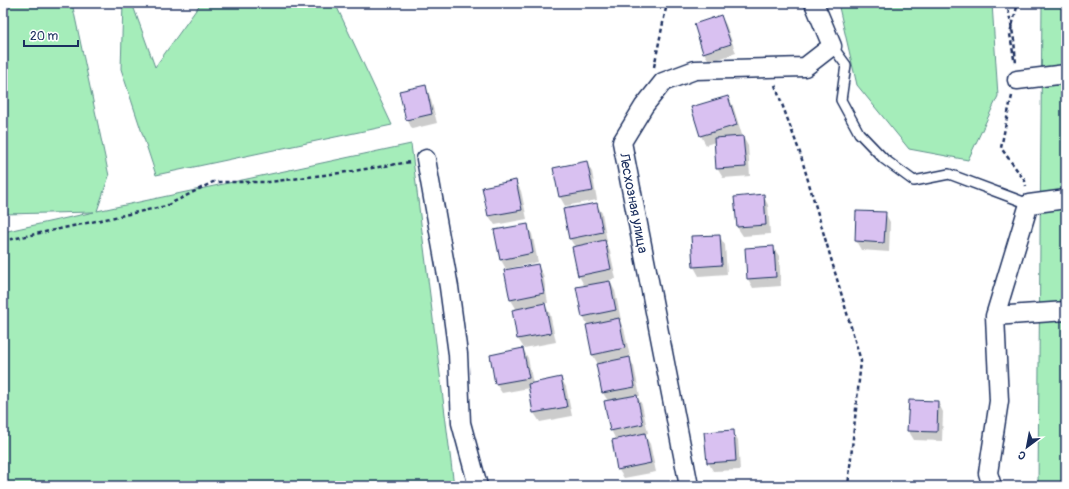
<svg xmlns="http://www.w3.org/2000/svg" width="1069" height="489" font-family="Pangolin,sans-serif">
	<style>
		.green { fill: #a5edba; stroke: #608e8c }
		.shadow { fill: #0003 }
		.building { fill: #d9c1f1; stroke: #1b2f5e }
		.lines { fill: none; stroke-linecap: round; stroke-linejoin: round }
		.service-casing { stroke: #1b2f5e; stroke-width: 12 }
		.minor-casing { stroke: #1b2f5e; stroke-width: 21 }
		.path { stroke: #1b2f5e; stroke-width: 2.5; stroke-dasharray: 4 3; stroke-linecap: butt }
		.service { stroke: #fff; stroke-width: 9 }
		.minor { stroke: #fff; stroke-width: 18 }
		.labels { text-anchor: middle; stroke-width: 3; stroke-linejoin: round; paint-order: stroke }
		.street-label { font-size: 14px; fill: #1b2f5e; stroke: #fff }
	</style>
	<rect width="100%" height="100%" fill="#fff"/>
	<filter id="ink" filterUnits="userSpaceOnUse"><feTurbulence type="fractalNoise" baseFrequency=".025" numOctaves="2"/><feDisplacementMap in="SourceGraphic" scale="8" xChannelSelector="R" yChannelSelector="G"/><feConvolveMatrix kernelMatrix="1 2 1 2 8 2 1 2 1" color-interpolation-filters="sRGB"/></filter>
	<g filter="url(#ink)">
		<path class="green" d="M3,3H72L109,176L97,211L411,144L454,486H3V232L94,212L3,214Z
			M123,3H132L155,67L201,3H335L392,125L156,175L121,69Z
			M838,3H992L998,96L968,160L909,149L857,85Z
			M1042,3H1066V486H1038Z"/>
		<path class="shadow" d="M721,16L726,25L736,53L710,62L704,53L695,25Z
			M425,86L430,96L437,123L412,129L407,119Z
			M728,97L733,106L742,135L735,137H743L748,146L750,176L723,178L717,168L715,142L706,145L701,136L693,107Z
			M586,162L592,172L597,200L565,206L560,197L554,169Z
			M516,181L521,191L527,219L495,225L489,216L484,188Z
			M763,195L768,205L770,234L743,236L737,227Z
			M596,204L602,213L607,242H605L610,251L616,279L609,280L615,291L621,320H619L624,329L630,357H629L634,367L640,396H637L642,405L648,433L644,434L650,444L656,472L624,478L618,469L616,440L611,430L608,401L603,393L598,364L592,354L588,325L583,317L585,287L579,276L575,247L570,239Z
			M857,212L885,213L890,222L889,252L861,250L856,241Z
			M527,225L532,234L538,262L506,269L501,260Z
			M719,236L725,245L727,274L699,276L694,267Z
			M773,247L779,256L781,286L753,288L748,279Z
			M537,265L543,274L548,303H544L550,314L556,342L524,348L518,339L513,311L517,310L511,300Z
			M523,349L528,358L533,384L561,378L566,387L572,416L540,422L534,413L529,388L502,393L496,384L491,355Z
			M938,402L943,412L942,441L914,440L908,430Z
			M733,431L738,440L740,470L713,471L708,462Z"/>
		<path class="building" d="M721,15L731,44L703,53L694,24Z
			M426,85L432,114L406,120L399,91Z
			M728,96L737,125L700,136L691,107Z
			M743,136L746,167L716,169L714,138Z
			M587,161L593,191L559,197L553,168Z
			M516,180L522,210L488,216L482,187Z
			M764,194L766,225L737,227L734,197Z
			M597,203L603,232L569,239L563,209Z
			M856,211L886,212L884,243L855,241Z
			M528,224L533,253L500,260L494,230Z
			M720,235L722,265L693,267L691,236Z
			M605,240L611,269L578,276L572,247Z
			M774,246L776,277L747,279L745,248Z
			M538,264L544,293L510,300L504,270Z
			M610,281L616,310L582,317L576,287Z
			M545,303L551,333L517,339L512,310Z
			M619,318L625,348L592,355L586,325Z
			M523,348L529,378L495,384L490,355Z
			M630,357L635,387L602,393L596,364Z
			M561,377L567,407L533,413L528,384Z
			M637,395L643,424L610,431L604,401Z
			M909,400L938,401L937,432L907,431Z
			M734,430L736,461L707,463L704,432Z
			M645,433L651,463L617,470L612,440Z"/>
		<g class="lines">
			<defs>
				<path id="service" d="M832,46L846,65L841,100L859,133L884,159L914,181L949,174L1029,204"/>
				<path id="minor" d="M1017,80L1066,74
					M426,159L449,287L458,354L461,423L478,486
					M995,316L1066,311
					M689,486L622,142L644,106L663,82L695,70L805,67L832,46L814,3
					M992,486L988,473L999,401L995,316L1029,204L1066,199"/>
			</defs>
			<use href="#service" class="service-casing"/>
			<use href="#minor" class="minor-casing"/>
			<path class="path" d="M1007,3L1014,40L1016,64
				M1014,59L1010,34L1018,3
				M654,67L666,8L663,3
				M775,85L800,153L861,361L848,486
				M1012,96L1009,108L1001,148L1025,181L1026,186
				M3,241L166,206L213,182H269L347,172L410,162"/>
			<use href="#service" class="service"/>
			<use href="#minor" class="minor"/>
		</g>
	</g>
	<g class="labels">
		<g class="street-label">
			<text transform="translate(634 203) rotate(79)" y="5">Лесхозная улица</text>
		</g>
	</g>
	<rect width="1069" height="489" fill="none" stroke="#fff" stroke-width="16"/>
	<rect x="8" y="8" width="1053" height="473" fill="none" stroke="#1b2f5e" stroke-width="1.5" filter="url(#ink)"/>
	<g transform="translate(1027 447) rotate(212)" stroke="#ffffff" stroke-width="3" paint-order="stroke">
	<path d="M0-3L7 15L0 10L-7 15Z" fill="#1b2f5e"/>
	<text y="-6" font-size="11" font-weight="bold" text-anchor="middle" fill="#1b2f5e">С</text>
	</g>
	<path d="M24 40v6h54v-6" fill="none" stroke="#1b2f5e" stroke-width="2"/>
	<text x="30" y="40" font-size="12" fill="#1b2f5e" stroke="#ffffff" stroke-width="3" paint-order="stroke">20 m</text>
</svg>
